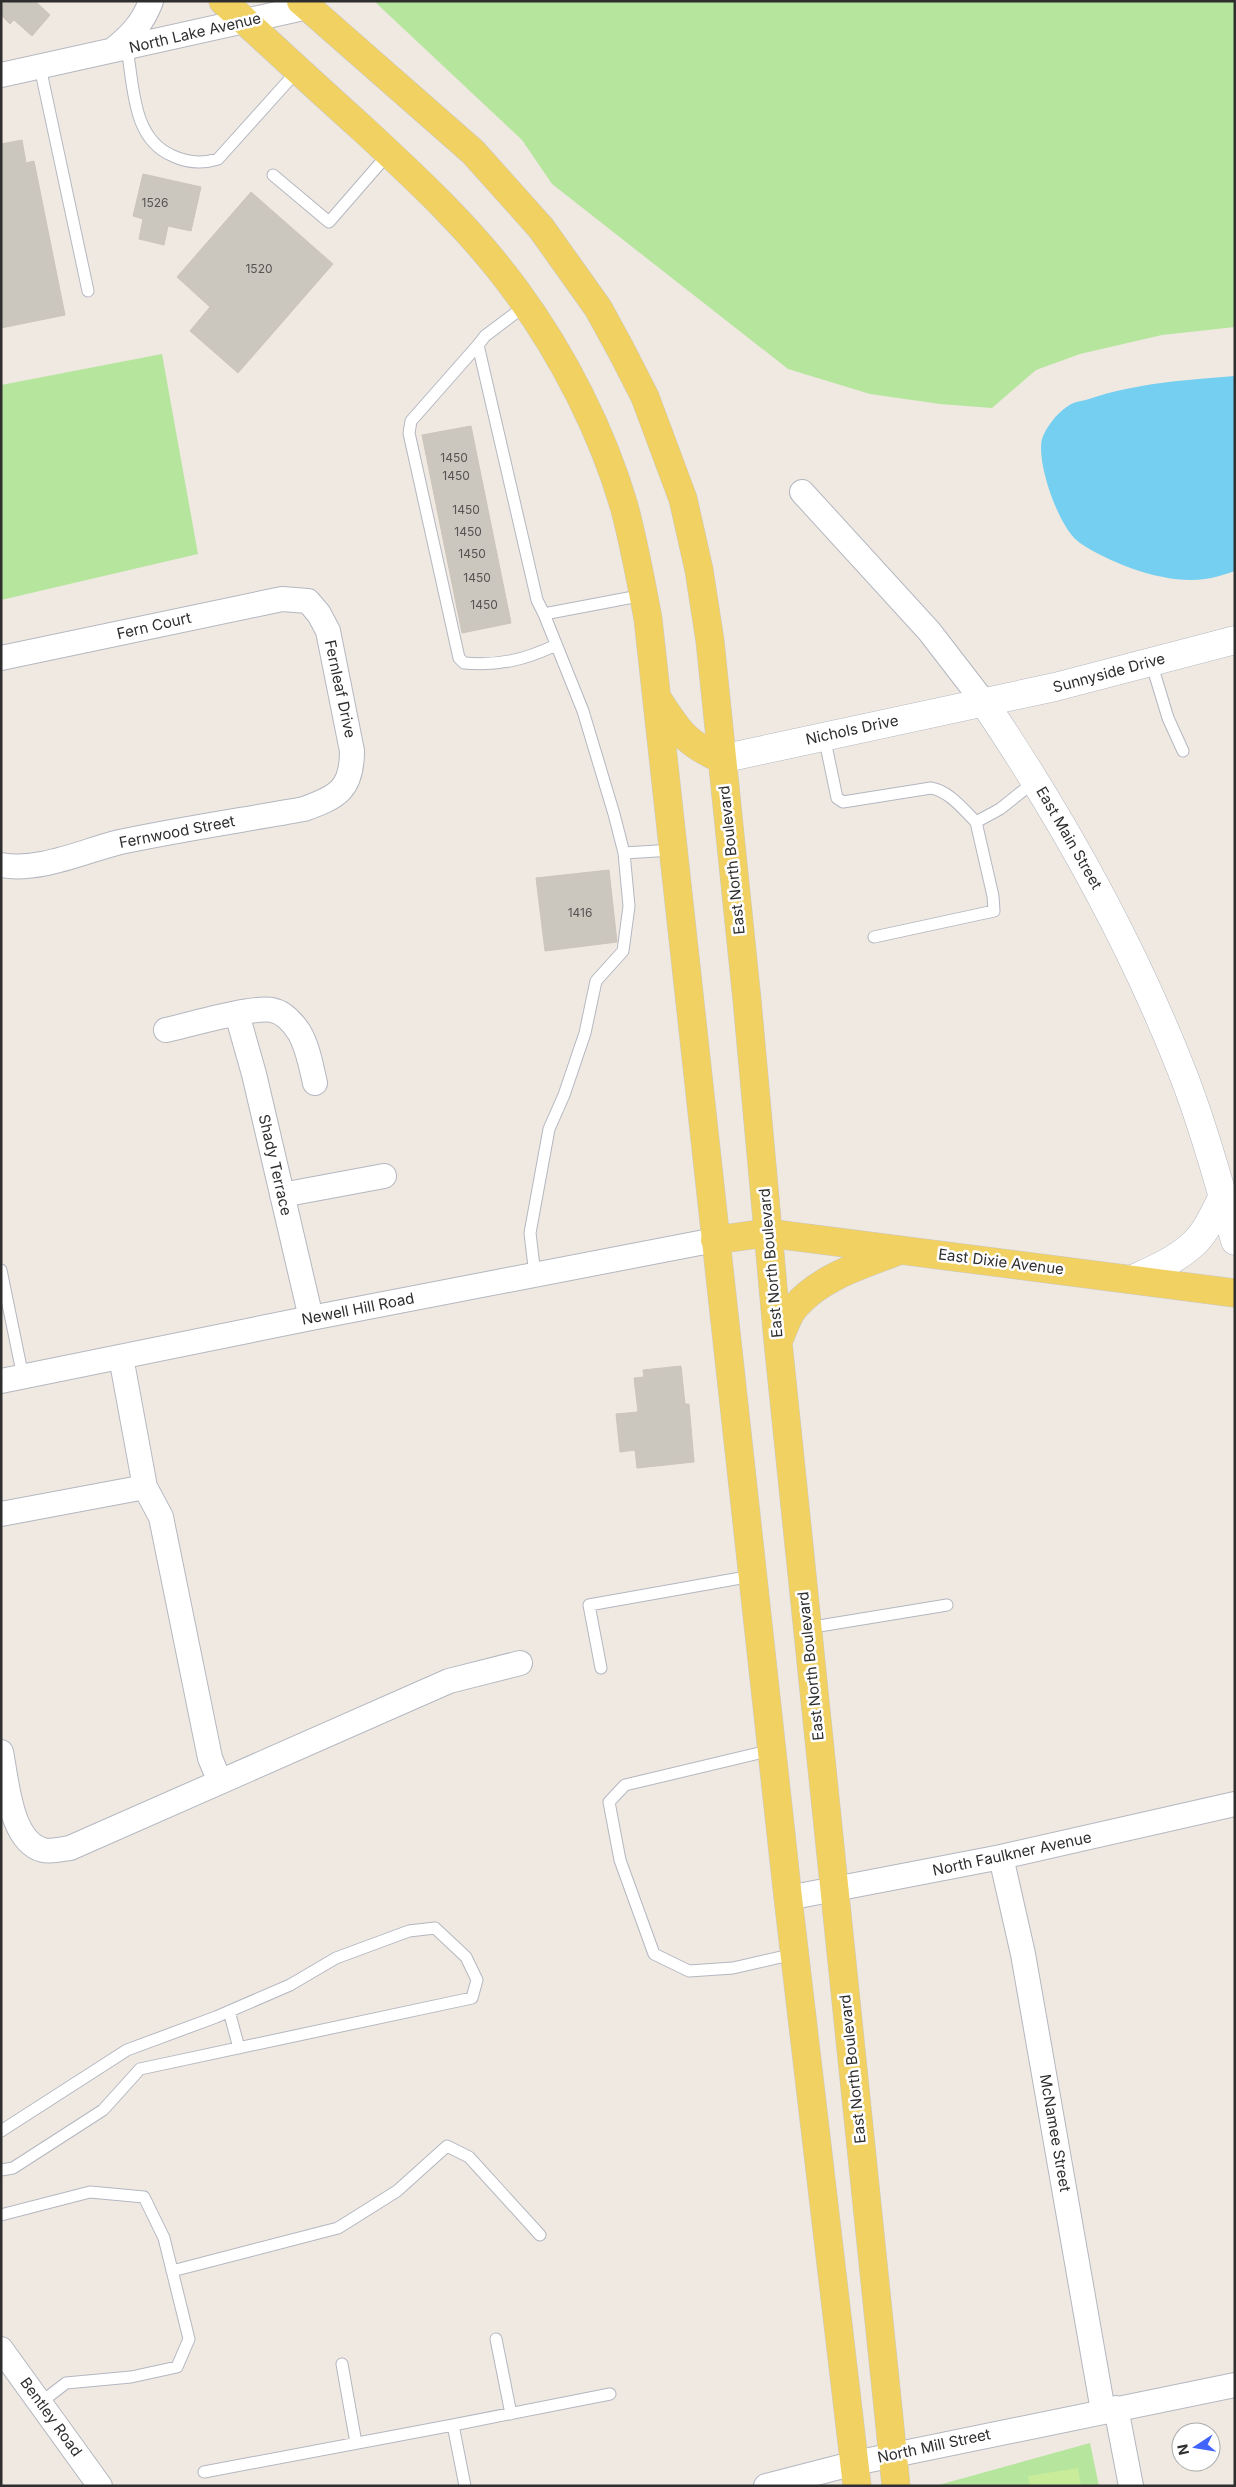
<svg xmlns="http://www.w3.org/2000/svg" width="1236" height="2487" font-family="Inter,sans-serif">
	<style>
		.green { fill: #b6e59e }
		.pitch { fill: #c9ec9a }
		.water { fill: #75cff0 }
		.building { fill: #cbc7bf; stroke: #cbc5ba }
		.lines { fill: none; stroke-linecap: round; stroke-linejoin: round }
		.lane-casing { stroke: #b4b7c1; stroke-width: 13 }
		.street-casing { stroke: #b4b7c1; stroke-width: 26 }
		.secondary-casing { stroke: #b4b7c1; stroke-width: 29 }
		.primary-casing { stroke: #c9c9c9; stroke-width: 29 }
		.lane { stroke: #fff; stroke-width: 11 }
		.street { stroke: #fff; stroke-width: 24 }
		.secondary { stroke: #fff; stroke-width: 28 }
		.primary { stroke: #f2d163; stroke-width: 28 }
		.labels { text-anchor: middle; stroke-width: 5; stroke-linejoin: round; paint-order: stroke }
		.number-label { font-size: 12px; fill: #555452 }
		.street-label { font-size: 15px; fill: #2e2e2e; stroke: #fff }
	</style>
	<rect width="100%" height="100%" fill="#efe9e1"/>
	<path class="green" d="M374,1H1235V327L1162,335L1080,354L1036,370L992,408L940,404L870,394L788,369L552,184L522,140Z
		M162,354L198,554L1,600V385Z
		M1090,2443L1099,2486H935Z"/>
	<path class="pitch" d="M1078,2468L1081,2486H1030L1028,2476Z"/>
	<path class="water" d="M1235,376V571C1225,574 1215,578 1205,579C1167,585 1111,564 1080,543C1059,529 1036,463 1042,439C1046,427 1057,413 1068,406C1073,402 1082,401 1089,399C1136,383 1186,380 1235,376Z"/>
	<path class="building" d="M1,1H35L50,15L32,36L14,20L10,24L1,15Z
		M22,140L26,163L34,161L65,315L1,328V144Z
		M143,174L201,187L191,231L168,226L164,245L139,239L143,219L133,216Z
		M251,192L333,264L238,373L190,331L210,307L177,277Z
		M471,426L511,623L462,633L422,435Z
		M609,870L617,942L545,951L536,878Z
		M681,1366L685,1404H689L694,1462L637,1468L635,1450L620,1452L616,1414L638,1412L634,1378L644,1377L643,1370Z"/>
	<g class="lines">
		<defs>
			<path id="lane" d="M127,49C134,87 132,139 173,156C188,163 202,164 218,159L298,70
				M40,67L88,291
				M273,175L329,222L389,153
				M526,305L485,336L478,345L537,600L544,614
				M478,345L411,421L409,433L459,658L464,663C498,666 525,660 556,645
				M644,595L544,614L583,711L614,814L624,853L673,850
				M1151,662L1168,718L1183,751
				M824,736L837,798L843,802L931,788C949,791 963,809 976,822L1000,809L1035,781
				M874,937L994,911L993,896L976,822
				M1,1270L23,1377
				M535,1275L530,1233L549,1129L564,1095L585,1033L596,981L623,951L629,906L624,853
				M807,1628L947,1605
				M601,1668L589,1605L752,1576
				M772,1750L625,1785L609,1802L620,1860L654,1954L689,1971L733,1968L794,1954
				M229,2011L239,2048
				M1,2131L127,2050L216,2017L290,1985L336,1958L409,1931L435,1928L466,1957L477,1980L472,1998L140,2069L103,2110L13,2168L1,2170
				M1,2215L90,2192L144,2197L164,2238L189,2339L177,2367L131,2377L66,2383L40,2403
				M172,2271L338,2228L397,2191L447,2146L469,2157L540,2235
				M496,2339L511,2414
				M342,2364L356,2443
				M453,2425L610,2394
				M204,2472L453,2425L465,2486"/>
			<path id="street" d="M113,50C131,35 143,23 151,1
				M1,75L308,7
				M802,492L929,631L983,701
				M1,658L282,599L308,601L319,614L328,631L352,751C352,789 338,797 304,809C243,820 181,829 120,842C83,851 40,872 1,865
				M237,1014L254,1074L311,1318
				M166,1030C188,1025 253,1006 272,1010C283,1012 293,1023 299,1032C308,1047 311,1066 315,1083
				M282,1195L384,1176
				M121,1357L145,1487L161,1517L210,1758L220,1782
				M1,1381L311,1318L715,1240
				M1,1514L145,1487
				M1,1752C7,1781 10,1841 43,1850C51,1852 62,1849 70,1848L449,1681L520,1663
				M1001,1857L1023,1954L1103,2411
				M788,1898L1001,1857L1235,1804
				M1,2349L100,2486
				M1116,2408L1131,2486
				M766,2486L855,2463L1235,2385"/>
			<path id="secondary" d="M983,701C1063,819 1131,941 1183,1074C1204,1128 1220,1185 1235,1241
				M721,759L1055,687L1235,640
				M1133,1279C1153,1270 1174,1261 1191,1246C1206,1234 1214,1213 1223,1196"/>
			<path id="primary" d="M223,1C270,44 316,87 363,129C418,180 473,231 517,292C563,355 602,431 624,506C634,543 641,581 648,619L788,1898L857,2486
				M301,1L473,152L541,228L598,308L621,350L645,397L683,499L699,570L710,641L747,1000L778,1342L896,2486
				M659,701C679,732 686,743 721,759
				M715,1240L767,1233L1235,1293
				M778,1342C783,1331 787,1316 795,1307C821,1276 865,1264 901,1250"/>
		</defs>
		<use href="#lane" class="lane-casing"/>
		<use href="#street" class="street-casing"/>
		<use href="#secondary" class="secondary-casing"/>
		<use href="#primary" class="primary-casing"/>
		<use href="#lane" class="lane"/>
		<use href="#street" class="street"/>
		<use href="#secondary" class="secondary"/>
		<use href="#primary" class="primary"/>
	</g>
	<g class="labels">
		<g class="number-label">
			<text x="155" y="207">1526</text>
			<text x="259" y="273">1520</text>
			<text x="454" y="462">1450</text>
			<text x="456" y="480">1450</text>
			<text x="466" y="514">1450</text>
			<text x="468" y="536">1450</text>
			<text x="472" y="558">1450</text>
			<text x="477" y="582">1450</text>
			<text x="484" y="609">1450</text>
			<text x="580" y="917">1416</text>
		</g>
		<g class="street-label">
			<text transform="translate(195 33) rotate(-13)" y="5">North Lake Avenue</text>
			<text transform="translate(154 626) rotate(-13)" y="5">Fern Court</text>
			<text transform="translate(1109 673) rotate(-15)" y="5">Sunnyside Drive</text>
			<text transform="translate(340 689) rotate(78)" y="5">Fernleaf Drive</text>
			<text transform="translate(852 730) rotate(-12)" y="5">Nichols Drive</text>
			<text transform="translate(177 832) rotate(-11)" y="5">Fernwood Street</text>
			<text transform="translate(1069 838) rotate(60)" y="5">East Main Street</text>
			<text transform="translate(732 860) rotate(-96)" y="5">East North Boulevard</text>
			<text transform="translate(275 1165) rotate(77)" y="5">Shady Terrace</text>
			<text transform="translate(1001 1262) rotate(7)" y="5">East Dixie Avenue</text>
			<text transform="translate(771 1263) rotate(-95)" y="5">East North Boulevard</text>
			<text transform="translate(358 1309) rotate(-11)" y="5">Newell Hill Road</text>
			<text transform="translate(811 1666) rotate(-96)" y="5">East North Boulevard</text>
			<text transform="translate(1012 1854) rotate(-12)" y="5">North Faulkner Avenue</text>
			<text transform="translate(853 2069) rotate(-96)" y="5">East North Boulevard</text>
			<text transform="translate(1055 2133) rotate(80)" y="5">McNamee Street</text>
			<text transform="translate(51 2417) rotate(54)" y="5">Bentley Road</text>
			<text transform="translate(934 2446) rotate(-12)" y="5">North Mill Street</text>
		</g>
	</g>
	<rect width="1236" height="2487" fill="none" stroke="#2e2e2e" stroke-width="5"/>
	<g transform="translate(1196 2447) rotate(258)"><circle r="24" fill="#ffffff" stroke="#ababab"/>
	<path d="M0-4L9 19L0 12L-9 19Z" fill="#4264fb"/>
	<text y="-8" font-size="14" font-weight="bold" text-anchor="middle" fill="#2e2e2e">N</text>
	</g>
</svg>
